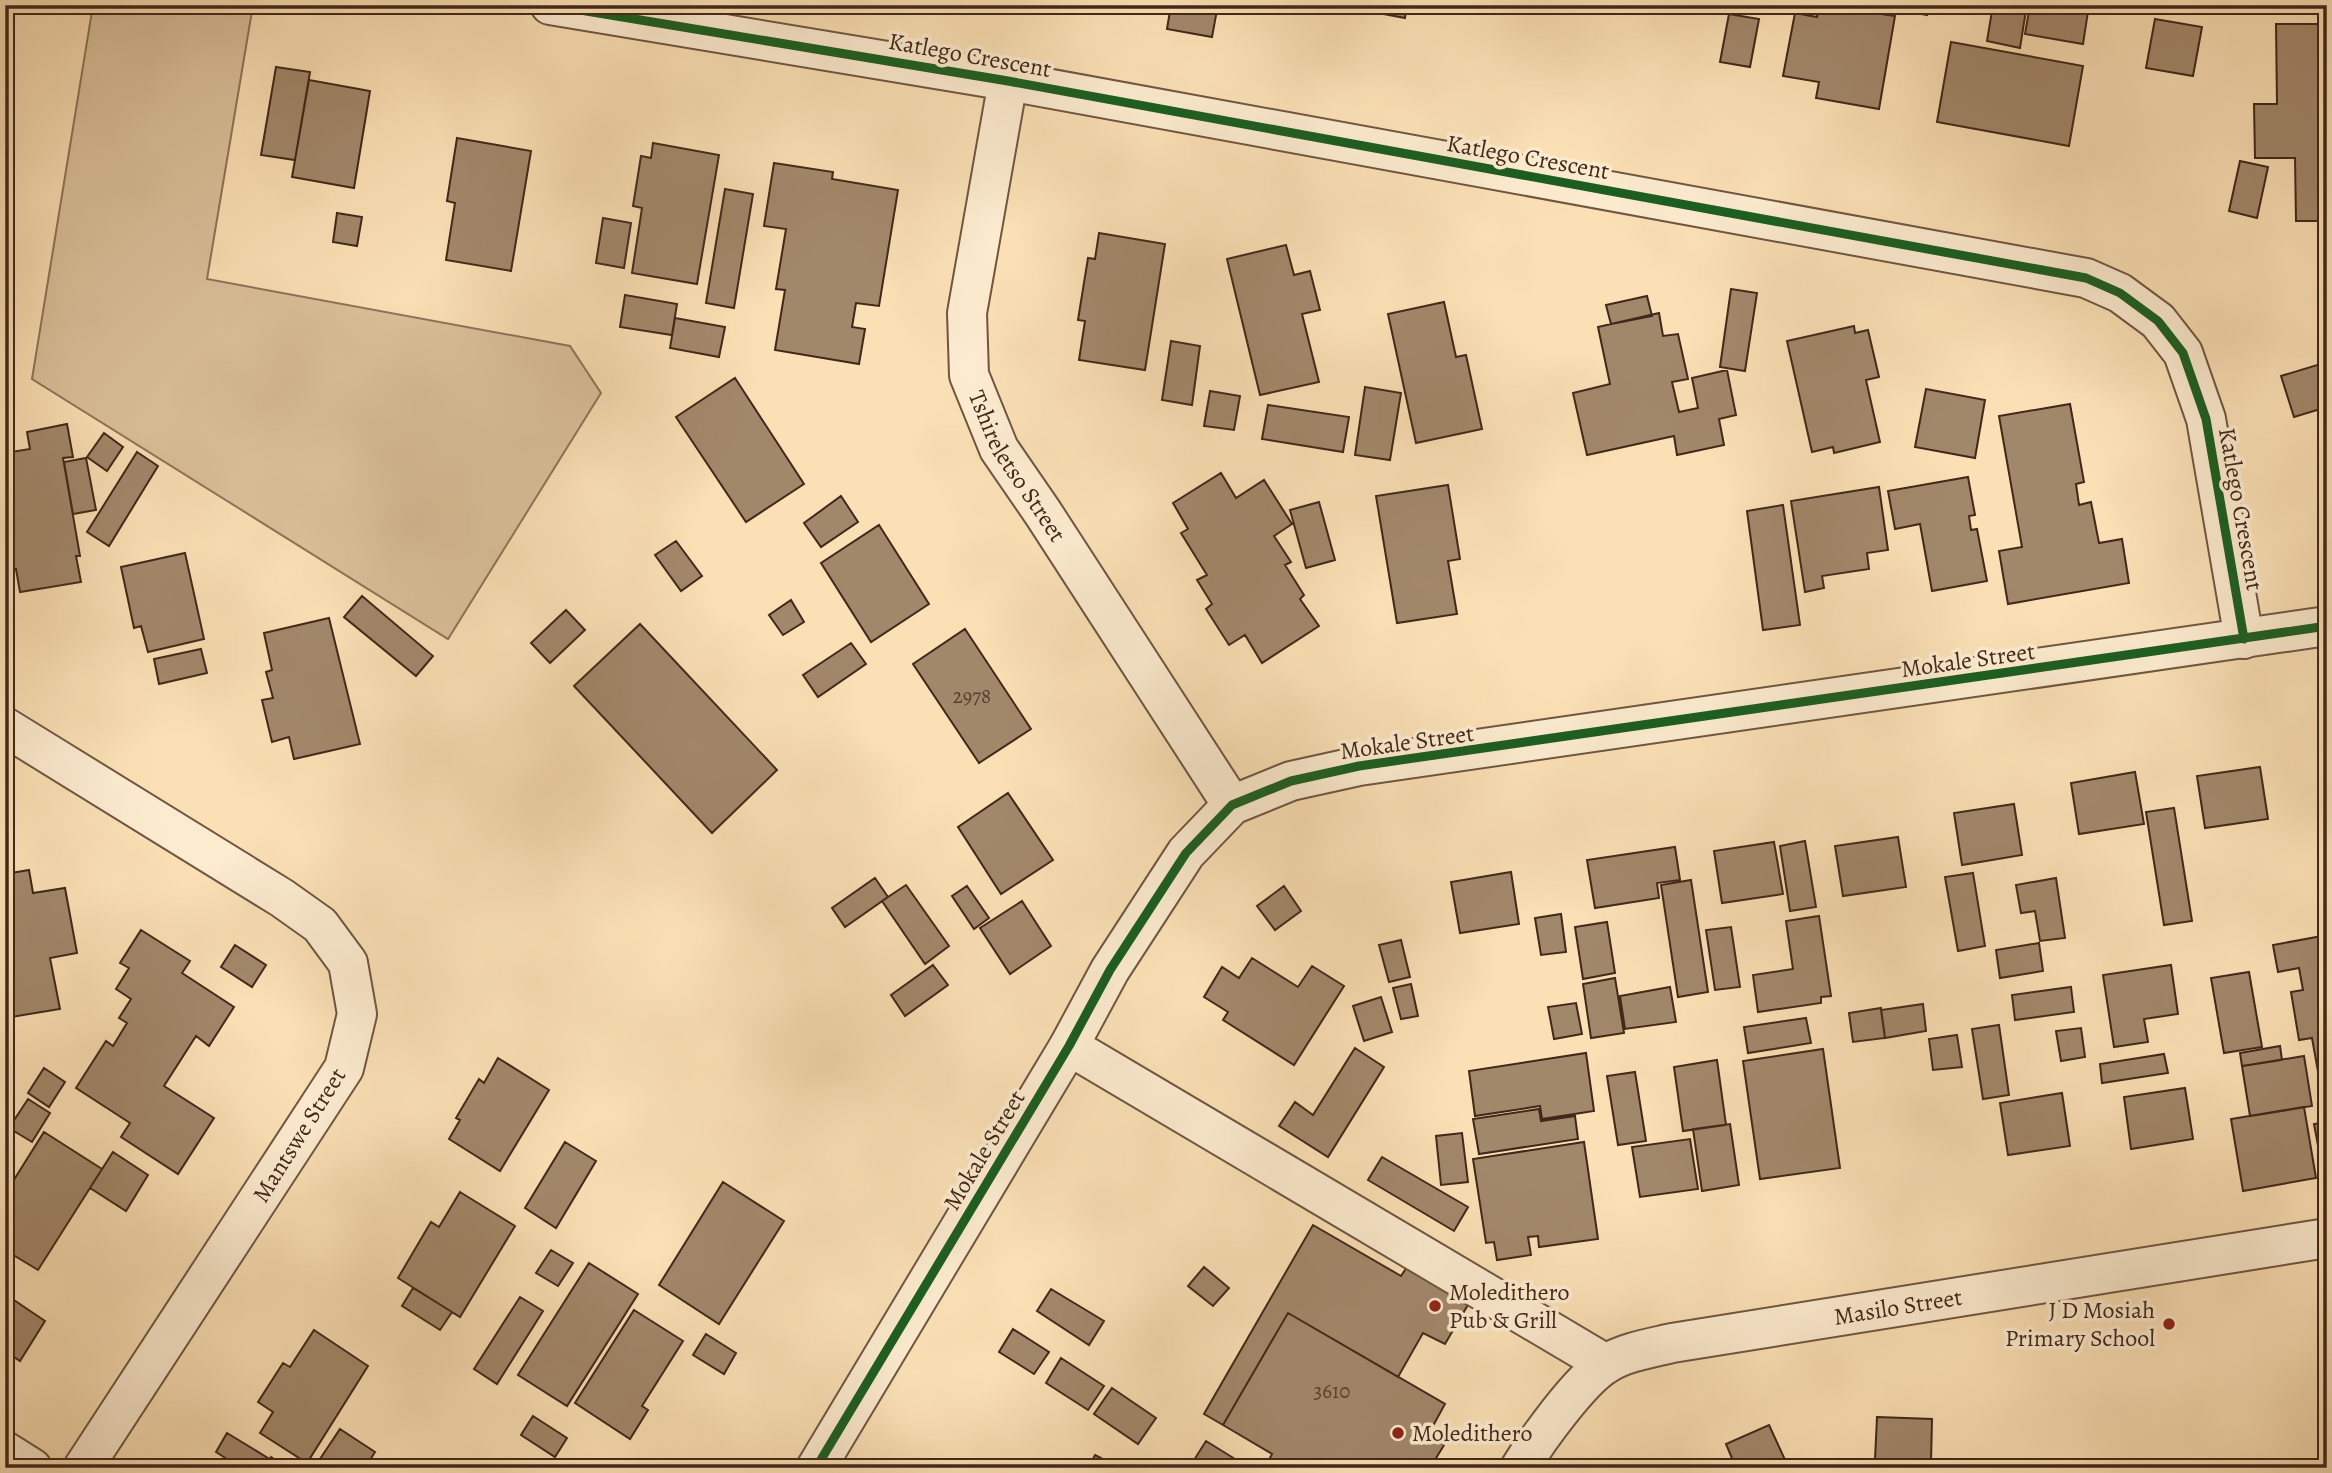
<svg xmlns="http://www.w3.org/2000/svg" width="2332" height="1473" font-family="Alegreya,serif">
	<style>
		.green { fill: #dbc19b; stroke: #8e745a; stroke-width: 2 }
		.building { fill: #a2886b; stroke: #41281a; stroke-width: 2 }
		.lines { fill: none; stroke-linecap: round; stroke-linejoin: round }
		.minor-casing { stroke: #705641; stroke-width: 42 }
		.minor { stroke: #fcebcf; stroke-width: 38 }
		.cycleway-casing { stroke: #fcebcf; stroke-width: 13 }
		.cycleway { stroke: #1b5e20; stroke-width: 9 }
		.poi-dot { fill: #8f2418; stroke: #fcebcf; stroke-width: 2.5 }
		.labels { text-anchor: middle; stroke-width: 7; stroke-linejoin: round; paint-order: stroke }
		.number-label { font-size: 21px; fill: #59402e }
		.street-label { font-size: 24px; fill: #41281a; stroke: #fcebcf }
		.poi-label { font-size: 24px; fill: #41281a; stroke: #fcebcf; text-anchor: start }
	</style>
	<rect width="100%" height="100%" fill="#fbe0b5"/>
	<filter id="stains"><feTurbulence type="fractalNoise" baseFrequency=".00286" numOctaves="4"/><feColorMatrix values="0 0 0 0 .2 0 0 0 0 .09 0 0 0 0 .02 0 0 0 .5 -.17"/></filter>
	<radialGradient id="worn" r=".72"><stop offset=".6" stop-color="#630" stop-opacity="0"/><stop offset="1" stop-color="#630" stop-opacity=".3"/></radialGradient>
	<path class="green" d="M93,5H253L207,279L570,346L601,393L448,639L32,379Z"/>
	<path class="building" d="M1171,5L1217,10L1212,37L1167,29Z
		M1346,5H1407L1405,18L1346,7Z
		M1819,5L1895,16L1879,109L1816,98L1819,82L1783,76L1795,13L1817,17Z
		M1900,5H1928L1927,15L1899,10Z
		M1993,5L2026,10L2020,48L1987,41Z
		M2030,5H2089L2083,44L2025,34Z
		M1729,14L1759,19L1750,67L1720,62Z
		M2155,19L2202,27L2193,76L2146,68Z
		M2276,24H2327V221H2296L2295,158H2255L2254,104H2277Z
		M1951,42L2083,66L2069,146L1937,122Z
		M276,67L310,72L295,160L261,155Z
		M309,80L370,91L354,188L292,177Z
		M457,138L531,151L511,271L446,260L455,203L447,201Z
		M653,143L719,155L697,284L632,273L642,208L633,206L641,156L651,158Z
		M2240,161L2268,167L2257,218L2229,211Z
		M774,163L833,172L832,179L898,190L879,306L856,303L852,327L865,329L859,364L775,350L785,290L776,289L786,229L764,226Z
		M725,189L753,194L734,308L706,303Z
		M337,213L362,217L357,246L333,242Z
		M603,218L631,223L624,268L596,263Z
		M1099,233L1165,244L1145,370L1079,360L1085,321L1078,320L1088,258L1095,259Z
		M1286,245L1294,275L1310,271L1320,310L1302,314L1319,382L1260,395L1227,259Z
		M1731,289L1757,293L1745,371L1720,367Z
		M625,295L677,304L672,335L620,327Z
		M1647,296L1652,316L1611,324L1606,305Z
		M1444,302L1456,357L1466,355L1482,429L1416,443L1388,314Z
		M1659,313L1663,336L1678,334L1688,379L1672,382L1679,412L1698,408L1692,378L1727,370L1736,415L1719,419L1724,445L1677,455L1674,436L1587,455L1573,393L1610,384L1598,327Z
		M675,318L725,327L719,357L670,348Z
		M1854,326L1855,333L1868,330L1879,377L1866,380L1880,442L1834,453L1833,447L1812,452L1787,341Z
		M1171,341L1200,346L1192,405L1162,400Z
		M2327,362V407L2294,417L2281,376Z
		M735,378L804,484L746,522L676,417Z
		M1365,387L1401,393L1390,460L1355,455Z
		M1926,389L1985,400L1975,458L1915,447Z
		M1210,391L1240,396L1234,430L1204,426Z
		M2070,404L2084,482L2076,484L2079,505L2091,502L2099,543L2122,539L2129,583L2008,604L1999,551L2022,547L1999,416Z
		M1268,405L1349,417L1343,452L1262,439Z
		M67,424L73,457L63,458L80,556H76L81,582L20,592L16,569L5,571V453L30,449L27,432Z
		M104,433L123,447L107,471L87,457Z
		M137,452L158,466L109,546L87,532Z
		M86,458L96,510L73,514L64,462Z
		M1221,473L1236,498L1264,480L1292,524L1274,536L1291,562L1285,565L1304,595L1300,599L1319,626L1262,663L1245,635L1229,645L1206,609L1212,604L1197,580L1207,575L1181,533L1188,529L1173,503Z
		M1968,477L1975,515L1969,516L1971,530L1977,529L1987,581L1932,591L1920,524L1895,529L1888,491Z
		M1448,485L1460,559L1448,561L1457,614L1397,623L1376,496Z
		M1879,487L1888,550L1867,553L1869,569L1822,576L1824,588L1805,592L1791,501Z
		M841,496L858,522L821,547L804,523Z
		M1319,502L1335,560L1306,568L1290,510Z
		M1783,505L1800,625L1763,630L1747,511Z
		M879,525L929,604L871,642L821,563Z
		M676,541L702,576L681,591L655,555Z
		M185,553L204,639L148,652L141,626L134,628L121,567Z
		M362,596L433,656L416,676L344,617Z
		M791,600L804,622L783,635L769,615Z
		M566,610L585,630L550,663L531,643Z
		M329,618L360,744L294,759L289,737L272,742L262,700L273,698L266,672L272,670L264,633Z
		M640,624L777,770L712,833L574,686Z
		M965,629L1031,729L979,763L913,664Z
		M851,643L866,664L818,697L803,675Z
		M201,649L207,673L159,684L154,659Z
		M2260,767L2268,819L2205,828L2197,776Z
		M2135,772L2144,824L2079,834L2071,783Z
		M1008,793L1053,860L1001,894L958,827Z
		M2014,804L2022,855L1962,865L1954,813Z
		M2174,808L2192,921L2164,925L2146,812Z
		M1898,837L1906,887L1843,896L1835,846Z
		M1805,841L1816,907L1790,911L1780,846Z
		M1774,842L1783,894L1722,903L1714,851Z
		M1675,847L1680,880L1657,883L1659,898L1595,908L1587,860Z
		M29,870L33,893L65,888L77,953L50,958L60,1009L5,1018V874Z
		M1511,872L1519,924L1460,933L1451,882Z
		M1973,873L1985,946L1958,951L1945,877Z
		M875,878L888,897L845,927L832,908Z
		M2056,878L2065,938L2040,941L2035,911L2021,913L2016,885Z
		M1691,880L1708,992L1678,997L1661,885Z
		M906,885L949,946L925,964L882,901Z
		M967,886L989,918L974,929L952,896Z
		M1284,886L1301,911L1275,930L1257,906Z
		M1022,901L1051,946L1010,974L980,928Z
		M1561,914L1566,952L1541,955L1535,918Z
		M1819,916L1831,996L1821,997V1003L1758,1012L1753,975L1793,969L1786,921Z
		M1607,922L1615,973L1583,979L1575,927Z
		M1731,927L1740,987L1715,990L1706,930Z
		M141,930L190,961L182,973L234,1007L209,1046L196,1036L164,1086L214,1118L178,1174L121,1137L130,1123L76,1088L106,1041L113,1046L127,1023L119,1018L131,999L116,989L129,968L120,963Z
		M2322,936L2327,964V1172H2323L2314,1124L2327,1122L2312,1038L2299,1040L2291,992L2303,990L2299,968L2278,972L2273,945Z
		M1401,940L1410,977L1389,982L1379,945Z
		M2039,943L2043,971L2000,978L1996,950Z
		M235,945L266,965L252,987L221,967Z
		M1252,958L1298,987L1312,966L1344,986L1294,1065L1223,1020L1228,1012L1204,997L1222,967L1239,978Z
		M933,965L948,985L905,1016L891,995Z
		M2171,965L2178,1014L2144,1019L2148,1042L2114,1047L2103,975Z
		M2249,972L2262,1047L2224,1053L2211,978Z
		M1615,978L1624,1033L1591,1038L1583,984Z
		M1411,984L1418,1016L1401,1019L1393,988Z
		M1670,987L1676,1022L1625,1029L1620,996Z
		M2071,987L2074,1012L2015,1020L2012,995Z
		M1381,997L1392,1032L1364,1041L1353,1006Z
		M1576,1003L1582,1034L1554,1039L1548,1007Z
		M1923,1004L1926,1031L1885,1038L1881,1010Z
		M1881,1008L1885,1038L1853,1042L1849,1013Z
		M1806,1018L1811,1043L1748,1053L1744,1027Z
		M1999,1025L2009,1095L1983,1099L1972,1029Z
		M2081,1028L2085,1057L2061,1061L2056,1031Z
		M1957,1035L1962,1067L1933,1070L1929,1039Z
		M2280,1046L2282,1060L2242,1066L2240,1053Z
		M1355,1048L1384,1067L1328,1157L1279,1126L1295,1102L1313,1115Z
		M1823,1049L1840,1168L1760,1179L1743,1061Z
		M1586,1053L1594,1111L1542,1119L1540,1106L1475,1116L1469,1071Z
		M2164,1054L2168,1073L2102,1083L2100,1064Z
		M2304,1056L2312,1106L2250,1116L2242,1066Z
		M498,1058L549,1090L500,1171L449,1139L460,1120L456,1118L479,1079L484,1083Z
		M1717,1060L1726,1125L1683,1131L1674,1067Z
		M44,1068L65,1082L49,1107L28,1093Z
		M1635,1072L1646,1141L1618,1145L1607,1076Z
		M2185,1088L2193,1139L2131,1149L2124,1097Z
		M2062,1093L2070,1146L2008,1155L2000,1103Z
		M28,1099L50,1113L32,1142L9,1128Z
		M2304,1107L2316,1178L2243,1191L2231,1119Z
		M1539,1109L1541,1121L1575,1116L1578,1139L1479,1154L1473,1119Z
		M1730,1124L1739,1185L1702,1191L1693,1129Z
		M44,1132L102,1169L38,1270L5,1250V1194Z
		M1462,1133L1468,1182L1441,1185L1436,1136Z
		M1690,1139L1698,1189L1640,1197L1632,1147Z
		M565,1142L596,1161L556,1228L525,1208Z
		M1584,1142L1598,1239L1539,1247L1538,1236L1528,1237L1531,1255L1497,1260L1494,1242L1486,1243L1473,1159Z
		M113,1152L148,1175L126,1211L90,1188Z
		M1382,1157L1468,1207L1454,1231L1368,1180Z
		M723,1182L784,1221L719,1324L659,1285Z
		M460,1192L515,1226L460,1317L398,1278L431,1222L439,1227Z
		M1313,1225L1401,1276L1411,1261L1472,1298L1445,1344L1423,1333L1398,1377L1288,1313L1223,1425L1204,1414Z
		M551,1250L573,1263L558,1286L536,1273Z
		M589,1263L638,1294L567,1406L518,1375Z
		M1204,1267L1229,1288L1213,1306L1188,1286Z
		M413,1288L452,1312L440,1330L402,1306Z
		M1051,1289L1104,1321L1089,1345L1037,1311Z
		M5,1294L45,1321L20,1361L5,1351Z
		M520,1297L543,1311L497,1384L474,1369Z
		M634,1310L683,1341L642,1406L648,1410L630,1439L575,1403Z
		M1288,1313L1445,1404L1428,1435L1444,1445L1430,1468H1324L1321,1466L1319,1468H1265L1272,1454L1223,1425Z
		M1013,1329L1049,1352L1034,1374L999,1352Z
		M314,1330L368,1366L307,1463L260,1433L273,1412L258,1402L283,1363L290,1367Z
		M706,1334L736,1353L724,1374L693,1355Z
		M1061,1358L1104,1386L1088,1410L1046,1383Z
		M1112,1388L1156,1418L1138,1444L1094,1414Z
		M533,1416L567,1438L555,1457L521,1435Z
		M1877,1417L1932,1419L1931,1462L1875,1460Z
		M1769,1425L1786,1462L1773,1468H1736L1726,1444Z
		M340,1429L375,1452L365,1468H320L316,1465Z
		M227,1433L268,1458L262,1468H241L216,1452Z
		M1206,1441L1235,1459L1230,1468H1189Z
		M1095,1455L1118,1467L1117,1468H1088Z
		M271,1457L289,1468H265Z"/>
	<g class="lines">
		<defs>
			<g id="minor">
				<path d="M550,5L1008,81L2086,278L2120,293L2158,321L2183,353L2206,419L2244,639"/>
				<path id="s1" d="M1008,81L967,313L969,375L999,449L1043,513L1232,805"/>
				<path d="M5,727L282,898L320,925L348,963L357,1014L344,1068L83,1468"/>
				<path d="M1069,1046L1606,1364"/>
				<path d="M5,1451L32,1468"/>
				<path d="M816,1468L1069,1046L1110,970L1186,853L1232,805L1291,781L1359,766L2327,626"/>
				<path id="s2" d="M1520,1468C1537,1440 1579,1381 1606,1364C1625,1352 1651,1348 1672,1343L2327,1238"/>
			</g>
		</defs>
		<use href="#minor" class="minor-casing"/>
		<use href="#minor" class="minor"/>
		<defs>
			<path id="cycleway" d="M550,5L1008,81L2086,278L2120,293L2158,321L2183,353L2206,419L2244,639
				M816,1468L1069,1046L1110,970L1186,853L1232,805L1291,781L1359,766L2327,626"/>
		</defs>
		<use href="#cycleway" class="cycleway-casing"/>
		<use href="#cycleway" class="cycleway"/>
	</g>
	<g class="poi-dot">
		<circle cx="1435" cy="1306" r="7"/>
		<circle cx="2169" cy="1324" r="7"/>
		<circle cx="1398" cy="1433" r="7"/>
	</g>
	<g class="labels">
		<g class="number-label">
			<text x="972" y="703">2978</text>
			<text x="1332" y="1398">3610</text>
		</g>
		<g class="street-label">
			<text transform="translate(970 55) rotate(10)" y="8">Katlego Crescent</text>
			<text transform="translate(1528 157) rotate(10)" y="8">Katlego Crescent</text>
			<text dy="8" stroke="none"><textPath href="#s1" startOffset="401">Tshireletso Street</textPath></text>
			<text transform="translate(2241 509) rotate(80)" y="8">Katlego Crescent</text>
			<text transform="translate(1968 660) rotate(-8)" y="8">Mokale Street</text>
			<text transform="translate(1407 742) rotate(-8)" y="8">Mokale Street</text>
			<text transform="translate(299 1135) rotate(-58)" y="8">Mantswe Street</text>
			<text transform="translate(984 1150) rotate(-59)" y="8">Mokale Street</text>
			<text dy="8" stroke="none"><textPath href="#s2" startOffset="434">Masilo Street</textPath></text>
		</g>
		<g class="poi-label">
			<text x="1449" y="1300">Moledithero<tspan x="1449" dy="28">Pub &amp; Grill</tspan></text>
			<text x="2155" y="1318" text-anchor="end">J D Mosiah<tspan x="2155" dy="28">Primary School</tspan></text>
			<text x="1412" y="1441">Moledithero</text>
		</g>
	</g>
	<rect width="2332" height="1473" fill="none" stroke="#fbe0b5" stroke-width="28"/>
	<rect x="7" y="7" width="2318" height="1459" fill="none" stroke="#41281a" stroke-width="3.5"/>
	<rect x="14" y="14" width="2304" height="1445" fill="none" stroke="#41281a" stroke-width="2"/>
	<rect width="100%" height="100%" filter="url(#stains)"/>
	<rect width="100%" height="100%" fill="url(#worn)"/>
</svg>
